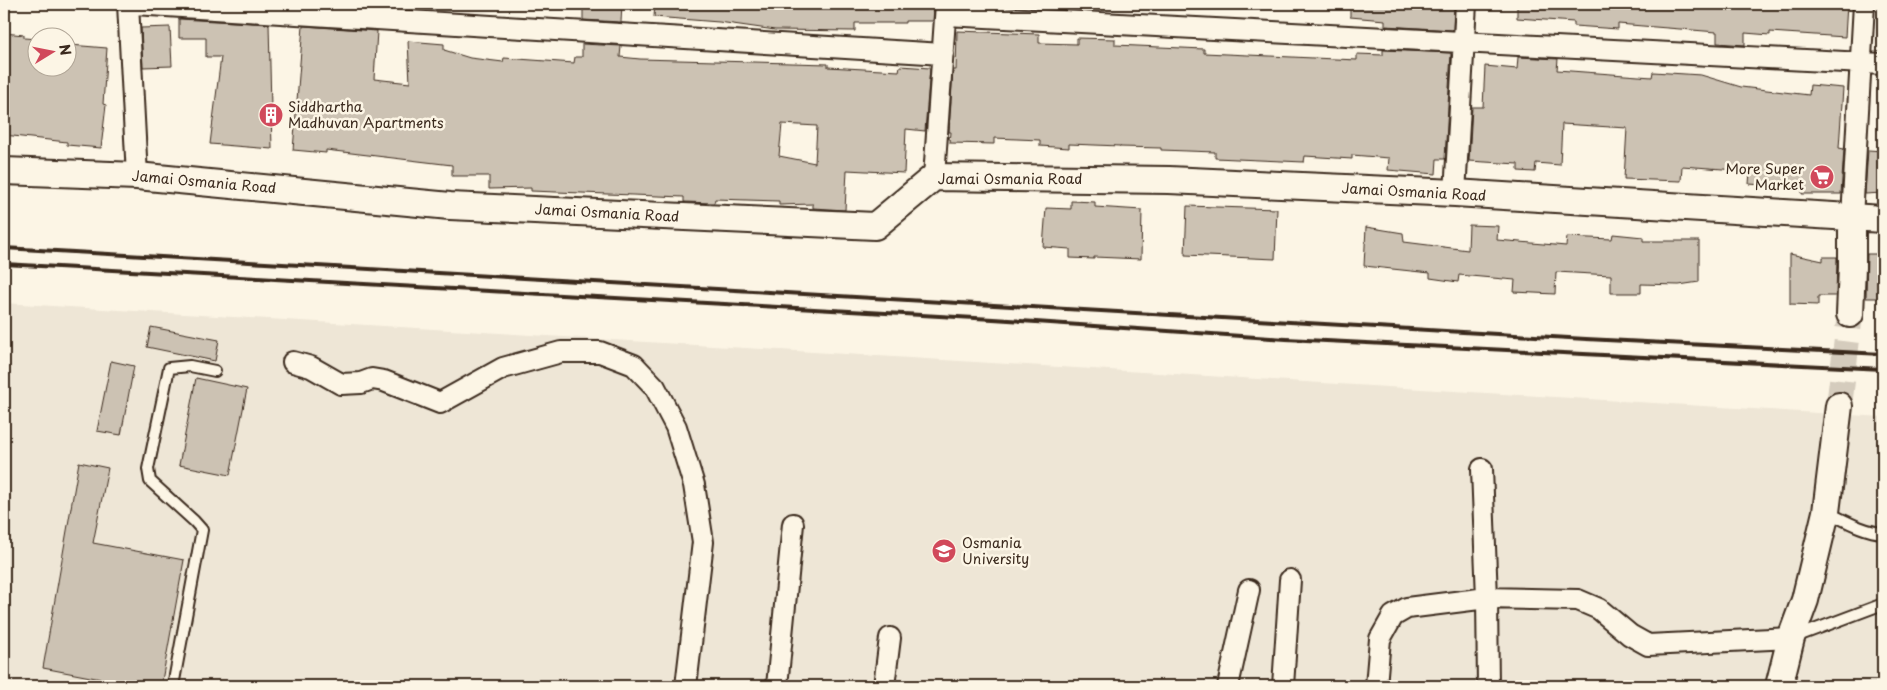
<svg xmlns="http://www.w3.org/2000/svg" width="1887" height="690" font-family="'Playpen Sans',sans-serif">
	<style>
		.built { fill: #eee6d6 }
		.building { fill: #ccc2b3; stroke: #3b2a1e; fill-rule: evenodd }
		.lines { fill: none; stroke-linecap: round; stroke-linejoin: round }
		.tertiary-tunnel { stroke: #d5ccbd; stroke-width: 26; stroke-dasharray: 26 13; stroke-linecap: butt }
		.service-casing { stroke: #3b2a1e; stroke-width: 14 }
		.minor-casing { stroke: #3b2a1e; stroke-width: 24 }
		.tertiary-casing { stroke: #3b2a1e; stroke-width: 30 }
		.service { stroke: #fcf5e5; stroke-width: 10 }
		.minor { stroke: #fcf5e5; stroke-width: 20 }
		.tertiary { stroke: #fcf5e5; stroke-width: 26 }
		.rail { stroke: #3b2a1e; stroke-width: 4 }
		.labels { text-anchor: middle; stroke-width: 5; stroke-linejoin: round; paint-order: stroke }
		.poi-label { font-size: 14px; fill: #3b2a1e; stroke: #fcf5e5; text-anchor: start }
		.street-label { font-size: 14px; fill: #3b2a1e; stroke: #fcf5e5 }
	</style>
	<rect width="100%" height="100%" fill="#fcf5e5"/>
	<filter id="ink" filterUnits="userSpaceOnUse"><feTurbulence type="fractalNoise" baseFrequency=".02" numOctaves="2"/><feDisplacementMap in="SourceGraphic" scale="10" xChannelSelector="R" yChannelSelector="G"/><feConvolveMatrix kernelMatrix="1 2 1 2 8 2 1 2 1" color-interpolation-filters="sRGB"/></filter>
	<g filter="url(#ink)">
		<path class="built" d="M4,303L1883,417V686H4Z"/>
		<path class="building" d="M322,4H379L378,7Z
			M583,4H622L621,22L583,20Z
			M655,4H934V8L933,21H905V23H855V31L775,30L719,22L654,17Z
			M1350,4H1454L1453,30L1385,26V20L1350,17Z
			M1517,4H1847L1845,37L1770,32V35L1745,33V45L1717,43V32L1618,24V29L1574,26V22L1517,18Z
			M179,19L269,24L272,149L210,144L221,57H206V38H179Z
			M303,26L377,31L374,79L410,83L408,41L444,44V50L470,58L503,62L504,58L574,63L575,57H582V44L621,46L620,57L640,59L828,64V67L899,71L900,66L930,68L925,131L906,129L904,173L847,170L845,210L813,208V204L779,205V201L715,199L714,203L684,202V197L531,191V188L489,189V176H452V165L326,150V153L293,150ZM782,124L817,126L815,163L779,156Z
			M170,27L172,66L143,67L141,28Z
			M957,31L1039,34V43L1077,44V38L1115,39V45L1204,49V53L1357,60V54L1383,55V50L1451,53L1445,159H1437L1436,174L1388,170L1389,158L1352,155V159L1305,156L1304,162L1215,158V152L1161,150V148L1120,147V146L1069,144V148L1040,146V140L994,138V144L950,143L951,132H949L953,70H956Z
			M4,33L24,35V38L38,39V68H68V42H70V45L107,48L103,104L106,105L101,148L67,145V142L4,135Z
			M1518,57L1558,59L1557,70L1652,77L1653,72L1701,75L1741,87L1809,95L1810,85L1843,88L1839,148L1844,149L1841,194H1802V188L1749,184L1750,171L1682,166L1681,181L1624,179L1627,128L1562,124L1560,165L1536,163L1535,172L1518,171V164L1469,161L1472,107H1483L1485,66L1517,69Z
			M1868,150L1883,151V193L1865,194Z
			M1071,201L1095,202V207L1142,210L1141,259L1094,257V259L1070,258V249L1043,247L1046,208L1071,209Z
			M1187,206L1277,209L1275,259L1185,255Z
			M1469,225L1498,226L1497,240L1566,246L1567,237L1612,239L1613,234L1643,237V241H1699V282L1679,285L1641,284V293H1611V275L1556,272L1555,294L1514,292L1515,280L1459,275L1458,282L1430,278V273L1364,266L1366,227L1403,233L1404,242L1468,250Z
			M1790,254L1823,261V257H1837L1836,296H1818V305L1790,304Z
			M1867,254H1883V298H1866Z
			M151,327L219,340L215,361L147,347Z
			M111,361L134,366L121,435L97,431Z
			M196,378L247,389L230,475L179,465Z
			M79,462L108,468L93,543L184,560L161,686H138L43,668Z"/>
		<g class="lines">
			<path class="tertiary-tunnel" d="M1839,406L1850,314"/>
			<defs>
				<path id="service" d="M1827,512C1844,520 1864,532 1883,533
					M1795,637L1883,604
					M173,686L202,530L194,521L150,481L148,469L169,368L190,366L215,371"/>
				<path id="minor" d="M128,4L137,176
					M134,4L943,54
					M946,15L1883,64
					M934,177L946,4
					M1455,193L1466,4
					M1852,218L1864,4
					M293,362L311,367L341,384L361,383L372,379L384,381L440,403L503,368L561,352H600L634,365L655,387L676,427L694,485L703,542L686,686
					M1482,469L1487,598L1488,686
					M777,686L793,524
					M884,686L890,638
					M1228,686L1249,590
					M1283,686L1290,580
					M1376,686L1380,639L1393,616L1407,608L1487,598L1578,600L1599,609L1630,635L1648,645L1791,638"/>
				<path id="tertiary" d="M4,171L137,176L450,206L875,226L934,177L1169,180L1455,193L1883,219
					M1850,314L1852,267V218
					M1779,686L1791,638L1805,600L1826,512L1839,406"/>
			</defs>
			<use href="#service" class="service-casing"/>
			<use href="#minor" class="minor-casing"/>
			<use href="#tertiary" class="tertiary-casing"/>
			<use href="#service" class="service"/>
			<use href="#minor" class="minor"/>
			<use href="#tertiary" class="tertiary"/>
			<path class="rail" d="M4,248L1586,339L1883,354
				M4,264L993,319L1286,339L1883,369"/>
		</g>
	</g>
	<defs>
		<symbol id="building-disc" viewBox="-11 -11 22 22"><circle r="9.5" fill="#d1495b" stroke="#fcf5e5"/><path d="M-4-6H4V6H1V3H-1V6H-4ZM-2.5-4.3h1.7v1.8h-1.7ZM.8-4.3h1.7v1.8H.8ZM-2.5-1h1.7V.8h-1.7ZM.8-1h1.7V.8H.8Z" fill="#fff"/></symbol>
		<symbol id="supermarket-disc" viewBox="-11 -11 22 22"><circle r="9.5" fill="#d1495b" stroke="#fcf5e5"/><path d="M-6-5.5h2.5l.6 2H6L4.5 2H-2.5L-4.4-4H-6ZM-1.5 3.2a1.3 1.3 0 1 0 .1 0ZM3 3.2a1.3 1.3 0 1 0 .1 0Z" fill="#fff"/></symbol>
		<symbol id="university-disc" viewBox="-11 -11 22 22"><circle r="9.5" fill="#d1495b" stroke="#fcf5e5"/><path d="M0-5L7-2L0 1L-7-2ZM-4 1L0 2.5L4 1V4Q0 6-4 4Z" fill="#fff"/></symbol>
	</defs>
	<g fill-rule="evenodd">
		<use href="#building-disc" x="257" y="101" width="28" height="28"/>
		<use href="#supermarket-disc" x="1808" y="163" width="28" height="28"/>
		<use href="#university-disc" x="930" y="537" width="28" height="28"/>
	</g>
	<g class="labels">
		<g class="poi-label">
			<text x="288" y="112">Siddhartha<tspan x="288" dy="16">Madhuvan Apartments</tspan></text>
			<text x="1804" y="174" text-anchor="end">More Super<tspan x="1804" dy="16">Market</tspan></text>
			<text x="962" y="548">Osmania<tspan x="962" dy="16">University</tspan></text>
		</g>
		<g class="street-label">
			<text x="1010" y="184">Jamai Osmania Road</text>
			<text transform="translate(204 182) rotate(5)" y="5">Jamai Osmania Road</text>
			<text transform="translate(1414 192) rotate(3)" y="5">Jamai Osmania Road</text>
			<text transform="translate(607 213) rotate(3)" y="5">Jamai Osmania Road</text>
		</g>
	</g>
	<rect width="1887" height="690" fill="none" stroke="#fcf5e5" stroke-width="20"/>
	<rect x="10" y="10" width="1867" height="670" fill="none" stroke="#3b2a1e" stroke-width="2" filter="url(#ink)"/>
	<g transform="translate(52 52) rotate(80)"><circle r="24" fill="#fcf5e5" stroke="#afa495"/>
	<path d="M0-4L9 19L0 12L-9 19Z" fill="#d1495b"/>
	<text y="-8" font-size="14" font-weight="bold" text-anchor="middle" fill="#3b2a1e">N</text>
	</g>
</svg>
